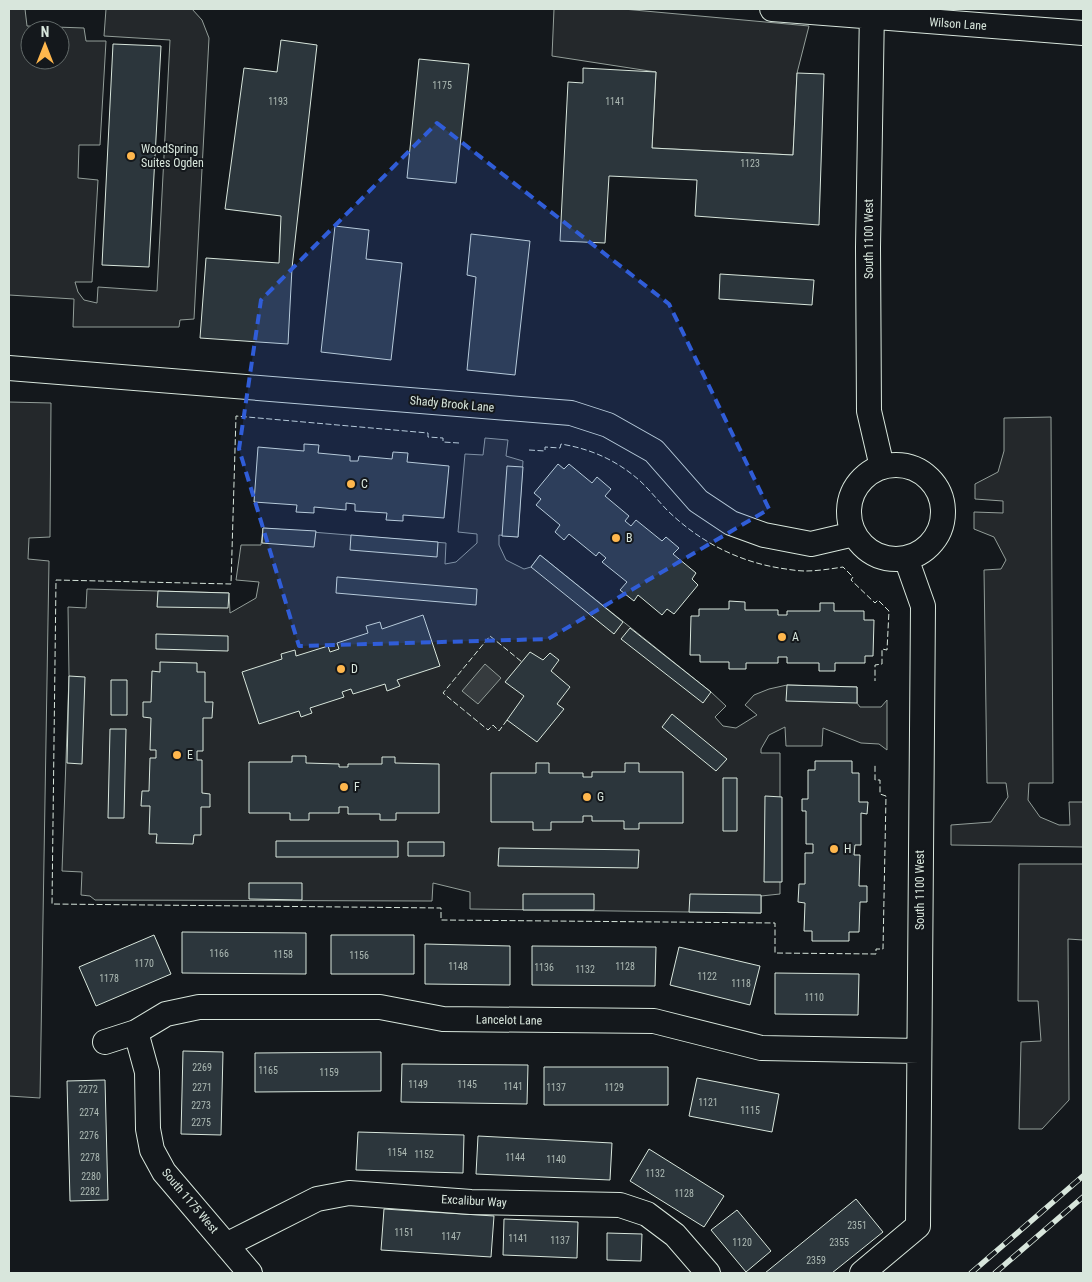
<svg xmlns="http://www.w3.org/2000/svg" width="1092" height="1282" font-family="'Roboto Condensed',sans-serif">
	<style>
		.parking { fill: #24282b; stroke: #939e99; fill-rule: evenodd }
		.water { fill: #363b3e; stroke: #939e99 }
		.building { fill: #2c363c; stroke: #d8e6dc }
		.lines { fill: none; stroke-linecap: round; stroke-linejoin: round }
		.minor-casing { stroke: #d8e6dc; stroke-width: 26 }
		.minor { stroke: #14181c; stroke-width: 24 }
		.rail-casing { stroke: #d8e6dc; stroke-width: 5.5 }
		.rail { stroke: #14181c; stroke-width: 4; stroke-dasharray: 11; stroke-linecap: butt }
		.fence { stroke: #d8e6dc; stroke-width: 1; stroke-dasharray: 6 2.5; stroke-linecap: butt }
		.marked { fill: #305dd8; fill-opacity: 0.2; stroke: #305dd8; stroke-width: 4; stroke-dasharray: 10 6; stroke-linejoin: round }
		.poi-dot { fill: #ffb74d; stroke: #14181c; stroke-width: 2 }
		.labels { text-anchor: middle; stroke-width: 4; stroke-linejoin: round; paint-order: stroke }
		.number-label { font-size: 10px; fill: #adbab4 }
		.street-label { font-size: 12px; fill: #d8e6dc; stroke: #14181c }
		.poi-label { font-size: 12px; fill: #d8e6dc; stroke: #14181c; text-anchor: start }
	</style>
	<rect width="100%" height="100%" fill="#14181c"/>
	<path class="parking" d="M9,9H25L27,26L84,28L86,41H106L100,145H79L78,178L98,180L92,282H75L78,292L84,300L97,303L98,287L157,291L170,40L104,36L106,9H192L202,20L209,38L194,319L180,320L179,327H73L74,299L9,295ZM30,30H60V60H30Z
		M554,9H623L809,26L797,73L793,155L652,148L656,72L552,56Z
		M9,402L51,403L50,537L29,538L28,559L49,561L40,1098L9,1096Z
		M1051,417L1053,783H1029L1028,800L1040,817L1059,825H1070L1069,802H1083V847L951,845V825L991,822L1008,797L1006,783H987L984,570L1001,569L1006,560L994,537L974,529V512L1003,513V501L975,499V484L998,472L1004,451V418Z
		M485,438L508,440L506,456L523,461L518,537L499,535V545L506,560L524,569L531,567L540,555L711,692L726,706L715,717L723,726L736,728L757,715L745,705L754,695L769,689L787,685L857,687V703L860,707H881L887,700V750L879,744L861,743L823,728L822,746H786L785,727L769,735L761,749V753H780V894L761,896V913L470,909V892L433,883L432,901L95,900L90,896L81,895L82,872L62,871L69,676L68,607L86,608L87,589L229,593L230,613L256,598L259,582L236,580L241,545H261L263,528L446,543L445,564L456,562L477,543V534L458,532L465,454L483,455Z
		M1019,864H1083V940L1068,939L1069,1100L1042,1129H1019L1021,1042L1041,1041L1038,1001H1018Z"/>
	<path class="water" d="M485,664L501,678L478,704L462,691Z"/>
	<path class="building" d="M281,40L317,45L292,268L288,344L200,338L206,258L279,263L281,216L225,209L244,68L277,72Z
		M113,44L161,46L149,267L102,265Z
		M419,59L469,64L456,183L407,178Z
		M583,68L656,72L652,148L793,155L797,73L824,74L819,225L695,216L697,180L609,176L605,243L560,241L568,82L583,83Z
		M335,226L369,230L366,259L402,263L391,360L321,352Z
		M471,234L530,241L515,375L467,370L476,277L467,275Z
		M720,274L814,280L812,305L719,299Z
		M304,444L319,445L318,453L350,456V461H358L359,456L392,459L393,452L408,453L407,462L449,466L444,518L403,515V521L386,520L387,513L355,511V504L346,503V510L314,507V513L296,512L297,505L254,502L258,447L304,451Z
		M558,464L564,469L569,464L592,483L597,477L611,489L605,496L629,516L625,521L631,526L636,520L662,541L666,537L679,548L673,554L696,573L692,579L698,585L674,614L667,609L662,615L638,595L634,601L620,590L627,582L602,562L606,558L599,552L596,556L569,534L564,540L555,532L560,525L536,505L541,499L534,493Z
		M507,466L523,467L518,537L502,536Z
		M263,528L316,531L314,547L262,543Z
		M351,535L438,542L437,557L350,550Z
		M540,555L623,622L614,634L531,567Z
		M337,577L477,589L476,605L336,593Z
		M158,591L229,593L228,608L157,607Z
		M729,601L745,602V610H778V615H787V611H820V603H834V611H864V620H874L873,656H865V663H835V671H819V663H787V657H778V663H746V669H729V662H700V655H690L691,616H699V609H729Z
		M423,615L440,666L397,680L400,686L387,691L385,684L353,694L351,689L342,692L344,697L310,708L312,713L301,717L299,711L259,724L242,672L282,659L281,654L295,650L296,656L328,646L330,652L339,649L337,643L368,633L366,626L380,622L382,629Z
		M630,628L711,692L703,703L621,639Z
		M156,634L228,636V651L156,649Z
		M530,652L543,660L550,653L559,660L551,671L570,687L557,704L564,709L537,742L507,720L524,696L505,682Z
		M160,662L197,663V672H205V702H213L212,718H203V751H197V760H202V793L210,794V807H201V835H194L193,844L156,843L157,834H149L150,806H141L142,791H149L150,758H156V750H150L151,718L143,717V702H151L152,671L160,672Z
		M69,676L85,677L82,764L67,763Z
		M111,680H127V715H111Z
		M787,685L857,687V703L786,701Z
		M672,714L727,759L716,771L662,727Z
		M110,729H126L124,818H108Z
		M292,756H306V763L339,764V767H348V764H382V757H395V763L439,764V813H396V820H380V814H348V807H339V813H309V820H290V813H249V762H292Z
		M815,761H852V773H859V802H868L867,814L861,813V845H855L854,855H860L859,886H867V902H860L859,932H849V941H812V931H804L805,903L798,902L799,884H805V853H813V844H806V811H802V799H808V770H815Z
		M536,763H549V773H583V777H592V772H625V763H639V772H683V823H639V829H624V821H592V816H583V822H551V830H533V822H491V773H536Z
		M723,778H737V831H723Z
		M765,796L782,797V882H764Z
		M276,841H398V857H276Z
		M408,842H444V856H408Z
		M499,848L639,850L638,868L498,866Z
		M249,883H302V900L249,899Z
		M523,894H594V910H523Z
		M690,894L761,895V913L689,912Z
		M182,932L306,933V974L182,973Z
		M154,935L171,974L96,1006L79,967Z
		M331,935H414V974H331Z
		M425,944L510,946V985L425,984Z
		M532,946L656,947L655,986L532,985Z
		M679,947L760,966L750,1005L670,985Z
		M775,973L859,974L858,1015L775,1014Z
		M183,1051L223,1052L221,1135L181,1134Z
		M381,1052V1091L255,1092V1053Z
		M402,1064L528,1065L527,1104L401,1102Z
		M544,1067H668V1105H544Z
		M697,1078L779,1094L772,1132L689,1116Z
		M105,1080L108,1200L70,1201L67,1081Z
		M358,1132L464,1135L463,1173L356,1170Z
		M478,1136L612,1143L610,1180L476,1174Z
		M649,1149L724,1196L704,1227L630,1181Z
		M856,1199L883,1232L832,1273H765Z
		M384,1209L494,1216L491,1257L381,1250Z
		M737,1210L771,1251L746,1272L711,1230Z
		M504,1219L578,1222L577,1258L503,1255Z
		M607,1233L642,1234L641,1261L607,1260Z"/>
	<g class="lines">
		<defs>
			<path id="minor" d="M772,9L1083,33
				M872,9L868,247L869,411L882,467
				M9,368L571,413L608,425L654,451L698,501L731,523L764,535L811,544L854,534
				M849 512a47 47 0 1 1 94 0a47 47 0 1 1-94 0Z
				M136,1032L147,1072L148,1129L152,1150L164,1172L250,1273
				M105,1042L136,1032L166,1014L199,1007H380L443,1019L654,1021L761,1048L919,1051
				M226,1245L317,1199L349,1193L471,1202L620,1205L647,1214L675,1235L708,1273
				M862,1273L918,1226L923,606L906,558"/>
		</defs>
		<use href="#minor" class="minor-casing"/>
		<use href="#minor" class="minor"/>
		<defs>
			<path id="rail" d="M971,1273L1083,1176
				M995,1273L1083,1197"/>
		</defs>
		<use href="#rail" class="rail-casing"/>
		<use href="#rail" class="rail"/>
		<path class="fence" d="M459,443L443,442V438L428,437V433L236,416L231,584L56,580L52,904L441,908V920L775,923V953L876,954V949H883L886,796L880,794V780H875V764
			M529,450L545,451V447L560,448L561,444C591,449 616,460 639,480C650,490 658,501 668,511C701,543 741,563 786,569C792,570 799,571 805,571C817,571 830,569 843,567L853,577L851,580L875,603L878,600L889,611L887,650L882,649V664L875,665V681
			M507,720L499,731L493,725L488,730L443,693L490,636L522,662"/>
	</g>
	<path class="marked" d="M437,123L669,304L769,509L548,639L299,646L239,449L261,300Z"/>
	<g class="poi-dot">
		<circle cx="131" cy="156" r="5"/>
		<circle cx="351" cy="484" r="5"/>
		<circle cx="616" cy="538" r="5"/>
		<circle cx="782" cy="637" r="5"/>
		<circle cx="341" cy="669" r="5"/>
		<circle cx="177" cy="755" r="5"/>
		<circle cx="344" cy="787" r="5"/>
		<circle cx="587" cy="797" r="5"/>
		<circle cx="834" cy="849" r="5"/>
	</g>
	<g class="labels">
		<g class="number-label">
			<text x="442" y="89">1175</text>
			<text x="278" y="105">1193</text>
			<text x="615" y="105">1141</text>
			<text x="750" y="167">1123</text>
			<text x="219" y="957">1166</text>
			<text x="283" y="958">1158</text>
			<text x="359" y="959">1156</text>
			<text x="144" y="967">1170</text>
			<text x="458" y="970">1148</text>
			<text x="625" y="970">1128</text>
			<text x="544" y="971">1136</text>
			<text x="585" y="973">1132</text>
			<text x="707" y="980">1122</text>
			<text x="109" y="982">1178</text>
			<text x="741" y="987">1118</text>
			<text x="814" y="1001">1110</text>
			<text x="202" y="1071">2269</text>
			<text x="268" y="1074">1165</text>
			<text x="329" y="1076">1159</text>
			<text x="418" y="1088">1149</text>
			<text x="467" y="1088">1145</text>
			<text x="513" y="1090">1141</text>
			<text x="202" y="1091">2271</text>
			<text x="556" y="1091">1137</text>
			<text x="614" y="1091">1129</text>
			<text x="88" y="1093">2272</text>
			<text x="708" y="1106">1121</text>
			<text x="201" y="1109">2273</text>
			<text x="750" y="1114">1115</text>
			<text x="89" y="1116">2274</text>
			<text x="201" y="1126">2275</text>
			<text x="89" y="1139">2276</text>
			<text x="397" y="1156">1154</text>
			<text x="424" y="1158">1152</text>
			<text x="90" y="1161">2278</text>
			<text x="515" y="1161">1144</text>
			<text x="556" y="1163">1140</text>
			<text x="655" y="1177">1132</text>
			<text x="91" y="1180">2280</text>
			<text x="90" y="1195">2282</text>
			<text x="684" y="1197">1128</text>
			<text x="857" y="1229">2351</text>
			<text x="404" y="1236">1151</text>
			<text x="451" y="1240">1147</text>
			<text x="518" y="1242">1141</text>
			<text x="560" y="1244">1137</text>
			<text x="742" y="1246">1120</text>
			<text x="839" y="1246">2355</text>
			<text x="816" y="1264">2359</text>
		</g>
		<g class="street-label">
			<text transform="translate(958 24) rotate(4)" y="4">Wilson Lane</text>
			<text transform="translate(869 239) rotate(-90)" y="4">South 1100 West</text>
			<text transform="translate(452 404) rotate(5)" y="4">Shady Brook Lane</text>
			<text transform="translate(920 890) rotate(-90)" y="4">South 1100 West</text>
			<text transform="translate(509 1020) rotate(1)" y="4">Lancelot Lane</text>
			<text transform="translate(190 1201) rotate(50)" y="4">South 1175 West</text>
			<text transform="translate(474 1201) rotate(3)" y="4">Excalibur Way</text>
		</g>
		<g class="poi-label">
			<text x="141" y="153">WoodSpring<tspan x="141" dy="14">Suites Ogden</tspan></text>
			<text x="361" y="488">C</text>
			<text x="626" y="542">B</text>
			<text x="792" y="641">A</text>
			<text x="351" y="673">D</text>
			<text x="187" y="759">E</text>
			<text x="354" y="791">F</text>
			<text x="597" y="801">G</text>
			<text x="844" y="853">H</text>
		</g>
	</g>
	<rect width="1092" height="1282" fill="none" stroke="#d8e6dc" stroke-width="20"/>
	<g transform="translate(45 45)"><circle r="24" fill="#14181c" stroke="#626a69"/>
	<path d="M0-4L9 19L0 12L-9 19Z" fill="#ffb74d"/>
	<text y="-8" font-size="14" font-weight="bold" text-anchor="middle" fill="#d8e6dc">N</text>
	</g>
</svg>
